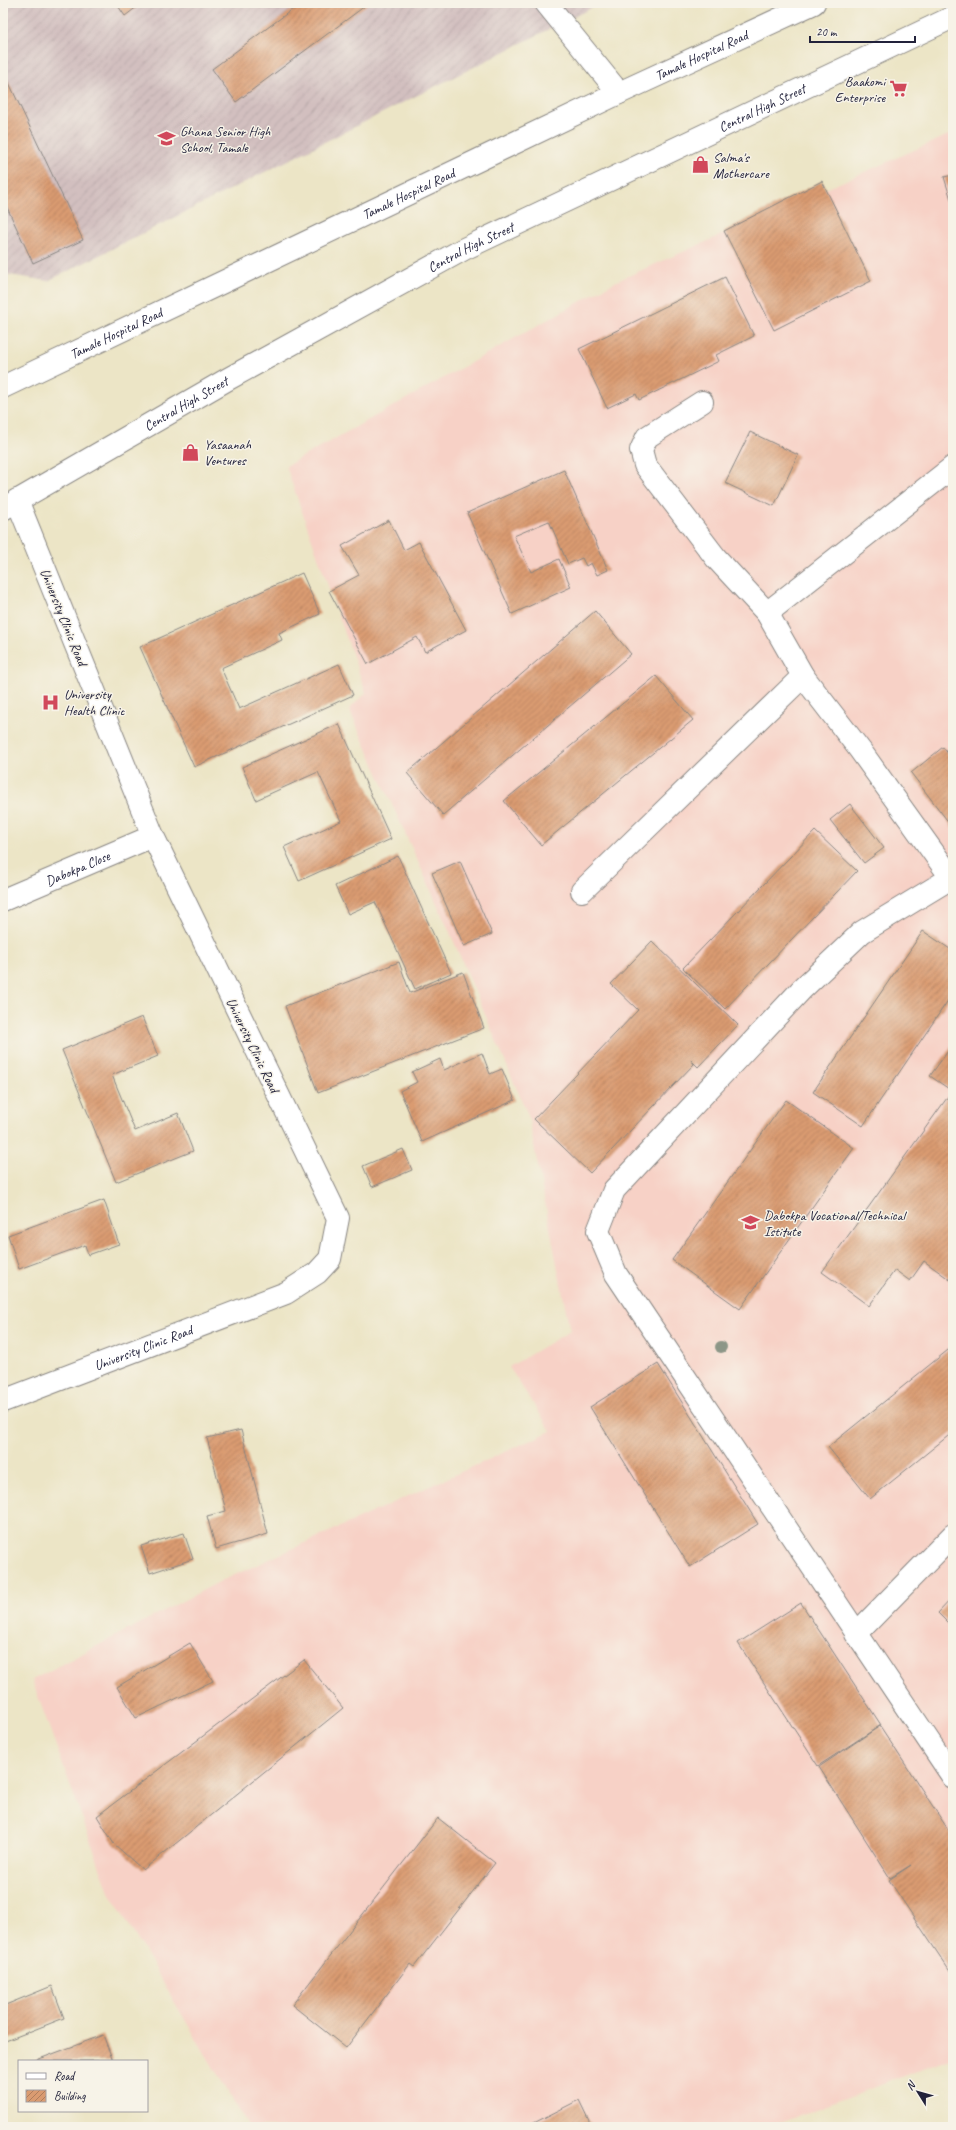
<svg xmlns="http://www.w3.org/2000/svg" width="956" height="2130" font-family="Caveat,sans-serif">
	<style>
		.built { fill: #f7d1c6 }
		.industrial { fill: url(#industrial-furrows) }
		.building { fill: url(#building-hatch) }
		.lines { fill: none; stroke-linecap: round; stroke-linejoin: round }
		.minor-casing { stroke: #878480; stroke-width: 24 }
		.highway-casing { stroke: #878480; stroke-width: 24 }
		.minor { stroke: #fff; stroke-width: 22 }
		.highway { stroke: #fff; stroke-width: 22 }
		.tree { fill: #8c9687 }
		.labels { text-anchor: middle; stroke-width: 3; stroke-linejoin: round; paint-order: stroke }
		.street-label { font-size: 14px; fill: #22223b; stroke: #f7f3e8 }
		.poi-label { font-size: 14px; fill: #22223b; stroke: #f7f3e8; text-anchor: start }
	</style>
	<defs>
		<pattern id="industrial-furrows" width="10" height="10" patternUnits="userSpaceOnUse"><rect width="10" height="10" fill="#d2bfbf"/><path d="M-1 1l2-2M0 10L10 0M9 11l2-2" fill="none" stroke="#b4a4a5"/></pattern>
		<pattern id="building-hatch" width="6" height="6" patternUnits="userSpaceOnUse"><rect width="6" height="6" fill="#da9b71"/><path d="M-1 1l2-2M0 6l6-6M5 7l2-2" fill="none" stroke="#b07e5e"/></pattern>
	</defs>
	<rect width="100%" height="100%" fill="#f7f3e8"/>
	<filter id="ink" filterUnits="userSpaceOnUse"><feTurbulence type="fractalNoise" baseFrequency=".025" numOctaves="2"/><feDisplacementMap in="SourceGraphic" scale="8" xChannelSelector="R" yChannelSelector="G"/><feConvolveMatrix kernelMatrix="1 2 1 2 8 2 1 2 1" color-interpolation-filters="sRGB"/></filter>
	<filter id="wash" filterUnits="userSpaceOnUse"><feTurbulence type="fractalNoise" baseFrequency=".012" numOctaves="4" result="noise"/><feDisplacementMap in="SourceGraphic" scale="16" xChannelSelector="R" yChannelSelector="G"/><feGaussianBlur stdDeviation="0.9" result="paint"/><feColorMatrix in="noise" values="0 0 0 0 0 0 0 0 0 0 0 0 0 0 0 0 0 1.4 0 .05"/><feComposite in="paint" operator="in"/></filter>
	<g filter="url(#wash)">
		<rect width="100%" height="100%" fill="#ece5c6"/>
		<path class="built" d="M953,133V2058L767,2127H249L109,1892L32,1680L217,1583L551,1431L509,1367L570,1331L528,1115L448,928L349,709L366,693L286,466L617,281Z"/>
		<path class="industrial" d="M3,3H601L48,281L3,274Z"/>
		<g id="blocks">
			<path class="building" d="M116,3H142L125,16Z
				M301,3H369L236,102L212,69Z
				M3,70L83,240L33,263L3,199Z
				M953,175V206L944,177Z
				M822,181L871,281L774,330L724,231Z
				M725,277L754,336L716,355L719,361L639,400L636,394L607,408L579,349Z
				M750,432L798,455L774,506L725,483Z
				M564,470L608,570L597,575L591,563L586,566L582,558L568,564L549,521L514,536L531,572L559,559L571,587L512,614L467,513Z
				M389,520L404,550L419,542L466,630L425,652L417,637L368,664L329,591L359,575L342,546Z
				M302,573L320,614L279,633L282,640L221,668L239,709L339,664L353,695L194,767L140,647Z
				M595,611L631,654L443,815L407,773Z
				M656,676L693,720L541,845L504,801Z
				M339,724L391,839L299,881L284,847L341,821L318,772L256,800L242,767Z
				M943,747L953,760V828L911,773Z
				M850,804L884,848L864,863L830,820Z
				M815,831L857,871L725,1009L683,968Z
				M398,856L451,973L415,989L375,902L348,914L335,886Z
				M460,861L492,934L464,946L432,873Z
				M923,931L953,951V993L863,1126L813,1092Z
				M652,941L738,1025L698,1067L691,1060L694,1064L590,1173L534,1119L638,1010L611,984Z
				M399,962L410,993L463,972L484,1028L318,1093L285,1006Z
				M142,1017L158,1056L112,1075L135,1131L178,1113L193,1151L116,1182L62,1050Z
				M953,1044V1282L924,1261L910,1281L895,1270L869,1306L822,1272L952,1091L930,1076Z
				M482,1053L490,1074L502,1069L515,1100L422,1142L400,1091L417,1082L412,1072L440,1059L444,1070Z
				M786,1100L854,1148L740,1309L672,1260Z
				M403,1149L412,1170L372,1187L363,1166Z
				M104,1200L119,1244L88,1255L85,1245L19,1269L8,1235Z
				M953,1346V1432L870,1499L828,1447Z
				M658,1364L758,1524L690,1567L590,1407Z
				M241,1430L268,1534L216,1549L207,1516L226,1511L207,1438Z
				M184,1533L193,1559L150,1573L141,1546Z
				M953,1597V1628L938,1613Z
				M801,1603L881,1725L818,1766L738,1643Z
				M190,1643L213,1681L136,1718L117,1687Z
				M304,1660L343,1708L143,1870L114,1844L97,1816Z
				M880,1726L953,1837V1976L889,1880L911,1865L890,1878L819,1767Z
				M438,1818L495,1863L414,1967L410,1964L346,2048L292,2005Z
				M52,1986L64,2018L3,2042V2006Z
				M103,2035L113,2061H34Z
				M579,2100L592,2127H526Z"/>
		</g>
	</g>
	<g filter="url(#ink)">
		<use href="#blocks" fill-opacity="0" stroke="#878480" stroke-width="1"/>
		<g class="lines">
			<defs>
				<g id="minor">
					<path d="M546,3L619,93"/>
					<path d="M702,402L647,437L641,450L645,465L716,558L767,613L803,676L860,750L953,880"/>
					<path d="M767,613L953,467"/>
					<path d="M951,878L862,932L802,989L614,1190L598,1231L616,1274L953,1777"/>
					<path d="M582,891L803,676"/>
					<path id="s1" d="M3,900L153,836"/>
					<path id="s2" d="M3,1401L286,1293L317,1273L330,1259L338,1218L153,836L17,500"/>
					<path d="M856,1634L953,1535"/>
				</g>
				<g id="highway">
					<path id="s3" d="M3,387L619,93L814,3"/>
					<path id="s4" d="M3,509L228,379L464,249L953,17"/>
				</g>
			</defs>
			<use href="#minor" class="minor-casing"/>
			<use href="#highway" class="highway-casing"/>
			<use href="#minor" class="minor"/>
			<use href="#highway" class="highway"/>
		</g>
		<circle class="tree" cx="721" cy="1347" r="6"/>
	</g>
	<defs>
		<symbol id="supermarket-bare" viewBox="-9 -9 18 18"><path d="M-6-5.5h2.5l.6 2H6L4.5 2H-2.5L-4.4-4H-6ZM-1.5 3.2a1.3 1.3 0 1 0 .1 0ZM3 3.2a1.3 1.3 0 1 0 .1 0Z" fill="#d1495b" stroke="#f7f3e8" stroke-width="2.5" paint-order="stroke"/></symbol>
		<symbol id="school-bare" viewBox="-9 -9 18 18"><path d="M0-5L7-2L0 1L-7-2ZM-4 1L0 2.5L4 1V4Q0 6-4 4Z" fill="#d1495b" stroke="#f7f3e8" stroke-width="2.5" paint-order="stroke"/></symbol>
		<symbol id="shop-bare" viewBox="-9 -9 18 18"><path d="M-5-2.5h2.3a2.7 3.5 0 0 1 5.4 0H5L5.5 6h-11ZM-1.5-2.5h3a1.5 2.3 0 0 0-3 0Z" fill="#d1495b" stroke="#f7f3e8" stroke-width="2.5" paint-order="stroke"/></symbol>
		<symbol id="hospital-bare" viewBox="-9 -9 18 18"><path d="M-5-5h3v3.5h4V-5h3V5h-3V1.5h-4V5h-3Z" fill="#d1495b" stroke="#f7f3e8" stroke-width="2.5" paint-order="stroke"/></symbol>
	</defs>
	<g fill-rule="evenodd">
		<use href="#supermarket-bare" x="886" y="76" width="25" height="25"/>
		<use href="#school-bare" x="154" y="126" width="25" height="25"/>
		<use href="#shop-bare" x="688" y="152" width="25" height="25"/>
		<use href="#shop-bare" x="178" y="440" width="25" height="25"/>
		<use href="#hospital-bare" x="38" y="690" width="25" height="25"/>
		<use href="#school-bare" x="738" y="1210" width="25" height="25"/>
	</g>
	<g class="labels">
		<g class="street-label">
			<text dy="5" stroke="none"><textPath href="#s3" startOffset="773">Tamale Hospital Road</textPath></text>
			<text dy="5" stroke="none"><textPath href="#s4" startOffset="859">Central High Street</textPath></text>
			<text dy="5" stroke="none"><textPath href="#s3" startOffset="449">Tamale Hospital Road</textPath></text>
			<text dy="5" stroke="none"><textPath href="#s4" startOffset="536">Central High Street</textPath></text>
			<text dy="5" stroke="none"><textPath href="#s3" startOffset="125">Tamale Hospital Road</textPath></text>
			<text dy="5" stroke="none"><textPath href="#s4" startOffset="211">Central High Street</textPath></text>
			<text transform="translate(64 617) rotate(68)" y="5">University Clinic Road</text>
			<text dy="5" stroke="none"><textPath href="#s1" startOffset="81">Dabokpa Close</textPath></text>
			<text transform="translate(253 1045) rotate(64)" y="5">University Clinic Road</text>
			<text dy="5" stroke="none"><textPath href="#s2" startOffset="150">University Clinic Road</textPath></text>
		</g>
		<g class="poi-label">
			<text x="885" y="86" text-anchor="end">Baakomi<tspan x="885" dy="16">Enterprise</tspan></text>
			<text x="180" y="136">Ghana Senior High<tspan x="180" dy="16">School, Tamale</tspan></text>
			<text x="713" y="162">Salma's<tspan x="713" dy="16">Mothercare</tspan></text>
			<text x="204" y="449">Yasaanah<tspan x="204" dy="16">Ventures</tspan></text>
			<text x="64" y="699">University<tspan x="64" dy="16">Health Clinic</tspan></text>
			<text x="764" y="1220">Dabokpa Vocational/Technical<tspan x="764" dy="16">Istitute</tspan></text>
		</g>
	</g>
	<rect width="956" height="2130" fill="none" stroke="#f7f3e8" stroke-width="16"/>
	<rect x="18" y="2060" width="130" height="52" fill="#f7f3e8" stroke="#a29fa3"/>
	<rect x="26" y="2073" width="20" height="6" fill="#ffffff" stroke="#a29fa3"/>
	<text x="54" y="2080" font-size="12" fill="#22223b">Road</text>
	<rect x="26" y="2090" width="20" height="12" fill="url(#building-hatch)" stroke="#a29fa3"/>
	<text x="54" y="2100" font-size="12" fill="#22223b">Building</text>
	<g transform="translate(918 2092) rotate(307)" stroke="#f7f3e8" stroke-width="3" paint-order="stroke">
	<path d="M0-3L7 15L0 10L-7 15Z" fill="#22223b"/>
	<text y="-6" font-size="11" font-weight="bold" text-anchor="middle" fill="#22223b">N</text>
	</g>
	<path d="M810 36v6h105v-6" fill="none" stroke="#22223b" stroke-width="2"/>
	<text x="816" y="36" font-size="12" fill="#22223b" stroke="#f7f3e8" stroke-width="3" paint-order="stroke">20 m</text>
</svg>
